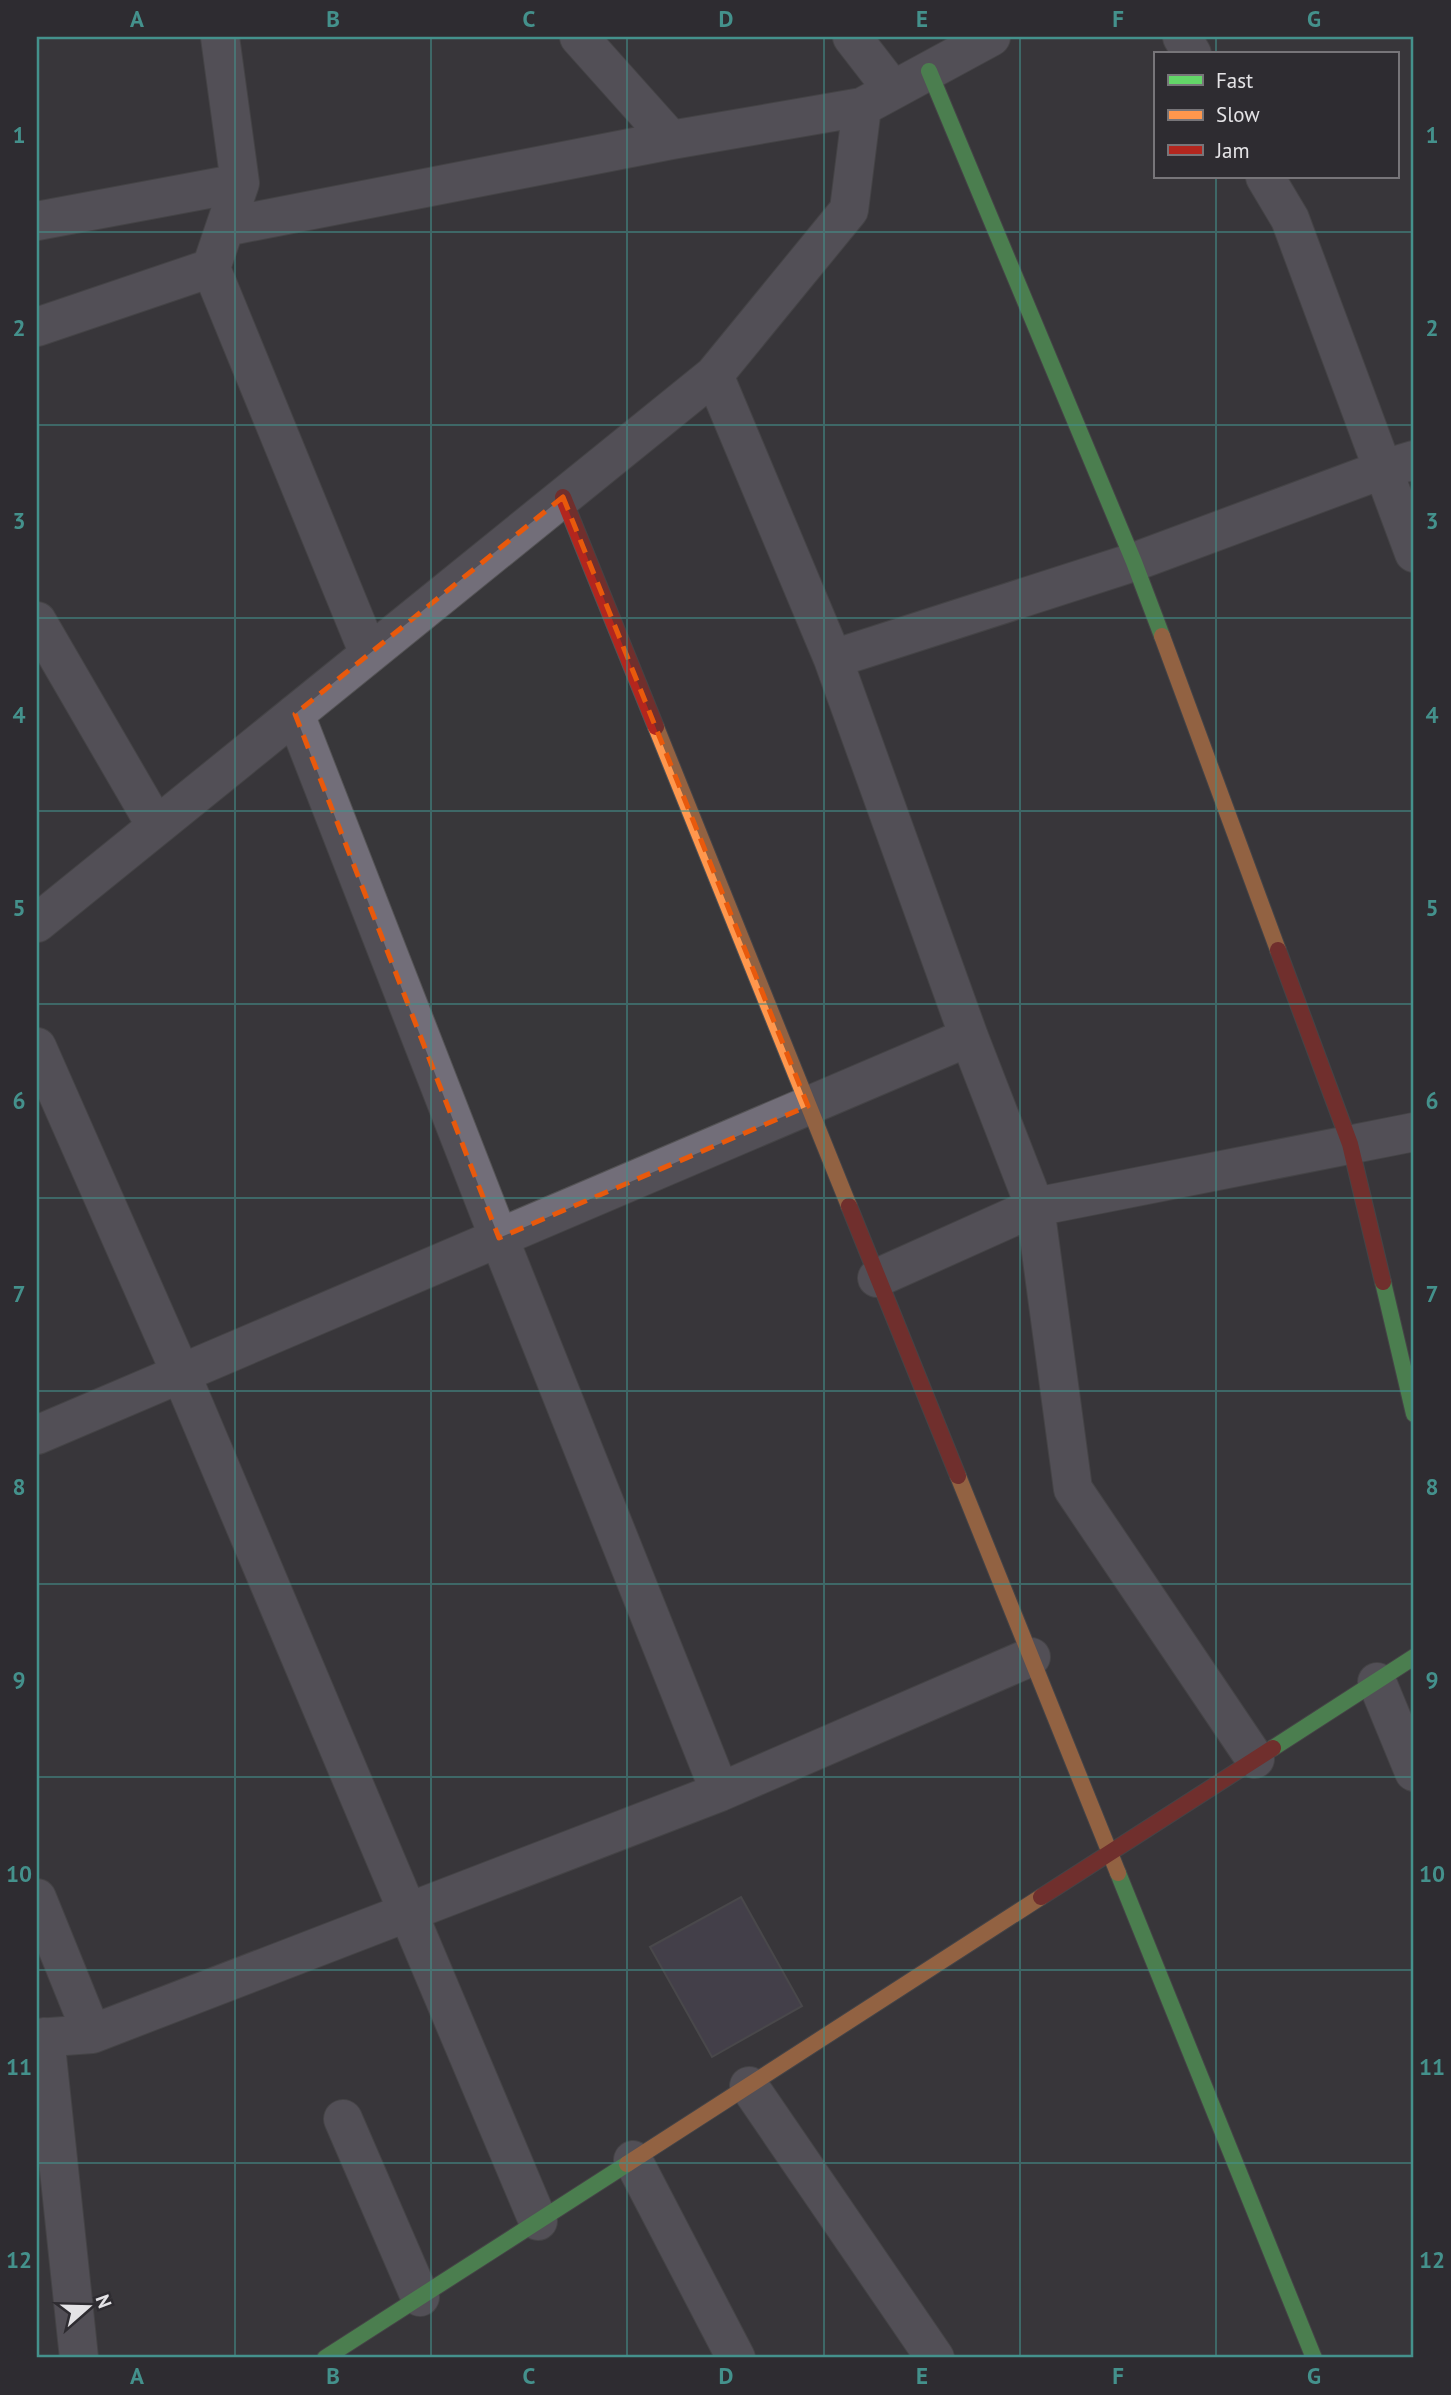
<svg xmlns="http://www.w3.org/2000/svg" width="1451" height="2395" font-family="'PT Sans',sans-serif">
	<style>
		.building { fill: #514b5c; stroke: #5e5d5f; stroke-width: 2 }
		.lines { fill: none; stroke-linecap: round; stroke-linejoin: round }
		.street-casing { stroke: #545355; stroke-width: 40 }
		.fast-casing { stroke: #545355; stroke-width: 18 }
		.slow-casing { stroke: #545355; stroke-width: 18 }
		.jam-casing { stroke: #545355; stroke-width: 18 }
		.street { stroke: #726e79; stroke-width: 38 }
		.fast { stroke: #63d668; stroke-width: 16 }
		.slow { stroke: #ff974d; stroke-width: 16 }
		.jam { stroke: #b3261e; stroke-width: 16 }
		.marked { fill: none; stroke: #e8590c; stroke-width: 5; stroke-dasharray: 14 9; stroke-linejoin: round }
		.grid { fill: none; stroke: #44918c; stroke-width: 2; stroke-opacity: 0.55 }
		.neatline { fill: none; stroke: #44918c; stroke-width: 2.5 }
		.grid-label { font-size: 23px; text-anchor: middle; font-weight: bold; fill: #44918c }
	</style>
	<rect width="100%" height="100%" fill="#38373a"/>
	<path class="building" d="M741,1897L802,2006L712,2057L650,1947Z"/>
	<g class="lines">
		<defs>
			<path id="street" d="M220,37L240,183L211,268L369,654
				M579,37L671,140
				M852,37L893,90
				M1182,37L1192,54
				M1265,177L1290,219L1414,553
				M37,221L240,183
				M225,227L671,140L862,107L991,37
				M37,327L211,268
				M714,375L833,659L969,1037L1035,1207L1073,1489L1255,1759
				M37,621L156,826
				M833,659L1134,562L1384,469L1414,460
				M295,714L499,1238L720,1792
				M37,923L714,375L849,210L862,107
				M37,1047L181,1374L538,2221
				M877,1278L1035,1207L1414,1132
				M37,1435L969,1037
				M1377,1682L1414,1772
				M37,1898L92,2034
				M45,2037L79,2358
				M37,2038L92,2034L720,1792L1031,1657
				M749,2086L935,2358
				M343,2119L420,2297
				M633,2160L736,2358"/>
			<path id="fast" d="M929,71L1134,562L1162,636
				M1383,1282L1414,1414
				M1273,1748L1414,1657
				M1118,1873L1314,2358
				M325,2358L627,2164"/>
			<path id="slow" d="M1162,636L1278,950
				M656,727L849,1206
				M958,1476L1118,1873
				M627,2164L1041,1897"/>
			<path id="jam" d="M563,497L656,727
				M1278,950L1350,1144L1383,1282
				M849,1206L958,1476
				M1041,1897L1273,1748"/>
		</defs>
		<use href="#street" class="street-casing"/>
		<use href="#fast" class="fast-casing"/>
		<use href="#slow" class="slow-casing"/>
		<use href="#jam" class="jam-casing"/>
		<use href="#street" class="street"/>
		<use href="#fast" class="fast"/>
		<use href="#slow" class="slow"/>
		<use href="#jam" class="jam"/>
	</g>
	<path d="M0 0H1451V2395H0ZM563,497L808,1106L499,1238L295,714Z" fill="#38373a" fill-opacity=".55" fill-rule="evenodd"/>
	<path class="marked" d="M563,497L808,1106L499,1238L295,714Z"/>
	<path class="grid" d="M235,37V2358M431,37V2358M627,37V2358M824,37V2358M1020,37V2358M1216,37V54M1216,177V2358M37,232H1414M37,425H1414M37,618H1414M37,811H1414M37,1004H1414M37,1198H1414M37,1391H1414M37,1584H1414M37,1777H1414M37,1970H1414M37,2163H1414"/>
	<rect width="1451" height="2395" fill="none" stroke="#2e2c31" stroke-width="77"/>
	<rect x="1154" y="52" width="245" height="126" fill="#2e2c31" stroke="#777579" stroke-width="2"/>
	<rect x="1168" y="75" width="35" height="10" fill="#63d668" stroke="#777579" stroke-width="2"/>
	<text x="1216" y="88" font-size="21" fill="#e4e3e6">Fast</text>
	<rect x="1168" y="110" width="35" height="10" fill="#ff974d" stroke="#777579" stroke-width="2"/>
	<text x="1216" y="122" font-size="21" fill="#e4e3e6">Slow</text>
	<rect x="1168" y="145" width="35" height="10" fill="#b3261e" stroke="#777579" stroke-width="2"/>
	<text x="1216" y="158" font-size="21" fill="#e4e3e6">Jam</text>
	<g transform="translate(88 2307) rotate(70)" stroke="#2e2c31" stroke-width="5" paint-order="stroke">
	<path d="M0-5L12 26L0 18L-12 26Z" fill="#e4e3e6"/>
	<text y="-10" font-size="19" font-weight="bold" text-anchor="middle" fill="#e4e3e6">N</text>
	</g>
	<rect x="38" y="38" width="1374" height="2318" class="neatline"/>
	<g class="grid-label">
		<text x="137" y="27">A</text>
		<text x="333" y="27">B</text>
		<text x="529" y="27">C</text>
		<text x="726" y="27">D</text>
		<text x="922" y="27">E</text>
		<text x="1118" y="27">F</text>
		<text x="1314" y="27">G</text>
		<text x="19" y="143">1</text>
		<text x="1432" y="143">1</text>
		<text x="19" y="336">2</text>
		<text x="1432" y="336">2</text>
		<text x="19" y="529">3</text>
		<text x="1432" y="529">3</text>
		<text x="19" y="723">4</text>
		<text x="1432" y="723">4</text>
		<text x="19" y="916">5</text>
		<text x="1432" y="916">5</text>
		<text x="19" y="1109">6</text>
		<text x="1432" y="1109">6</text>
		<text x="19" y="1302">7</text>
		<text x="1432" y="1302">7</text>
		<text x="19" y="1495">8</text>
		<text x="1432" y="1495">8</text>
		<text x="19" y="1688">9</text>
		<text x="1432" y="1688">9</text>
		<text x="19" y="1882">10</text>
		<text x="1432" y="1882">10</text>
		<text x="19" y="2075">11</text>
		<text x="1432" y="2075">11</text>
		<text x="19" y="2268">12</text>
		<text x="1432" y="2268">12</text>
		<text x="137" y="2384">A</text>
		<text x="333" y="2384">B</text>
		<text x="529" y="2384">C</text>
		<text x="726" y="2384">D</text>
		<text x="922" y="2384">E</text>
		<text x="1118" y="2384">F</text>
		<text x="1314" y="2384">G</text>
	</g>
</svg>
